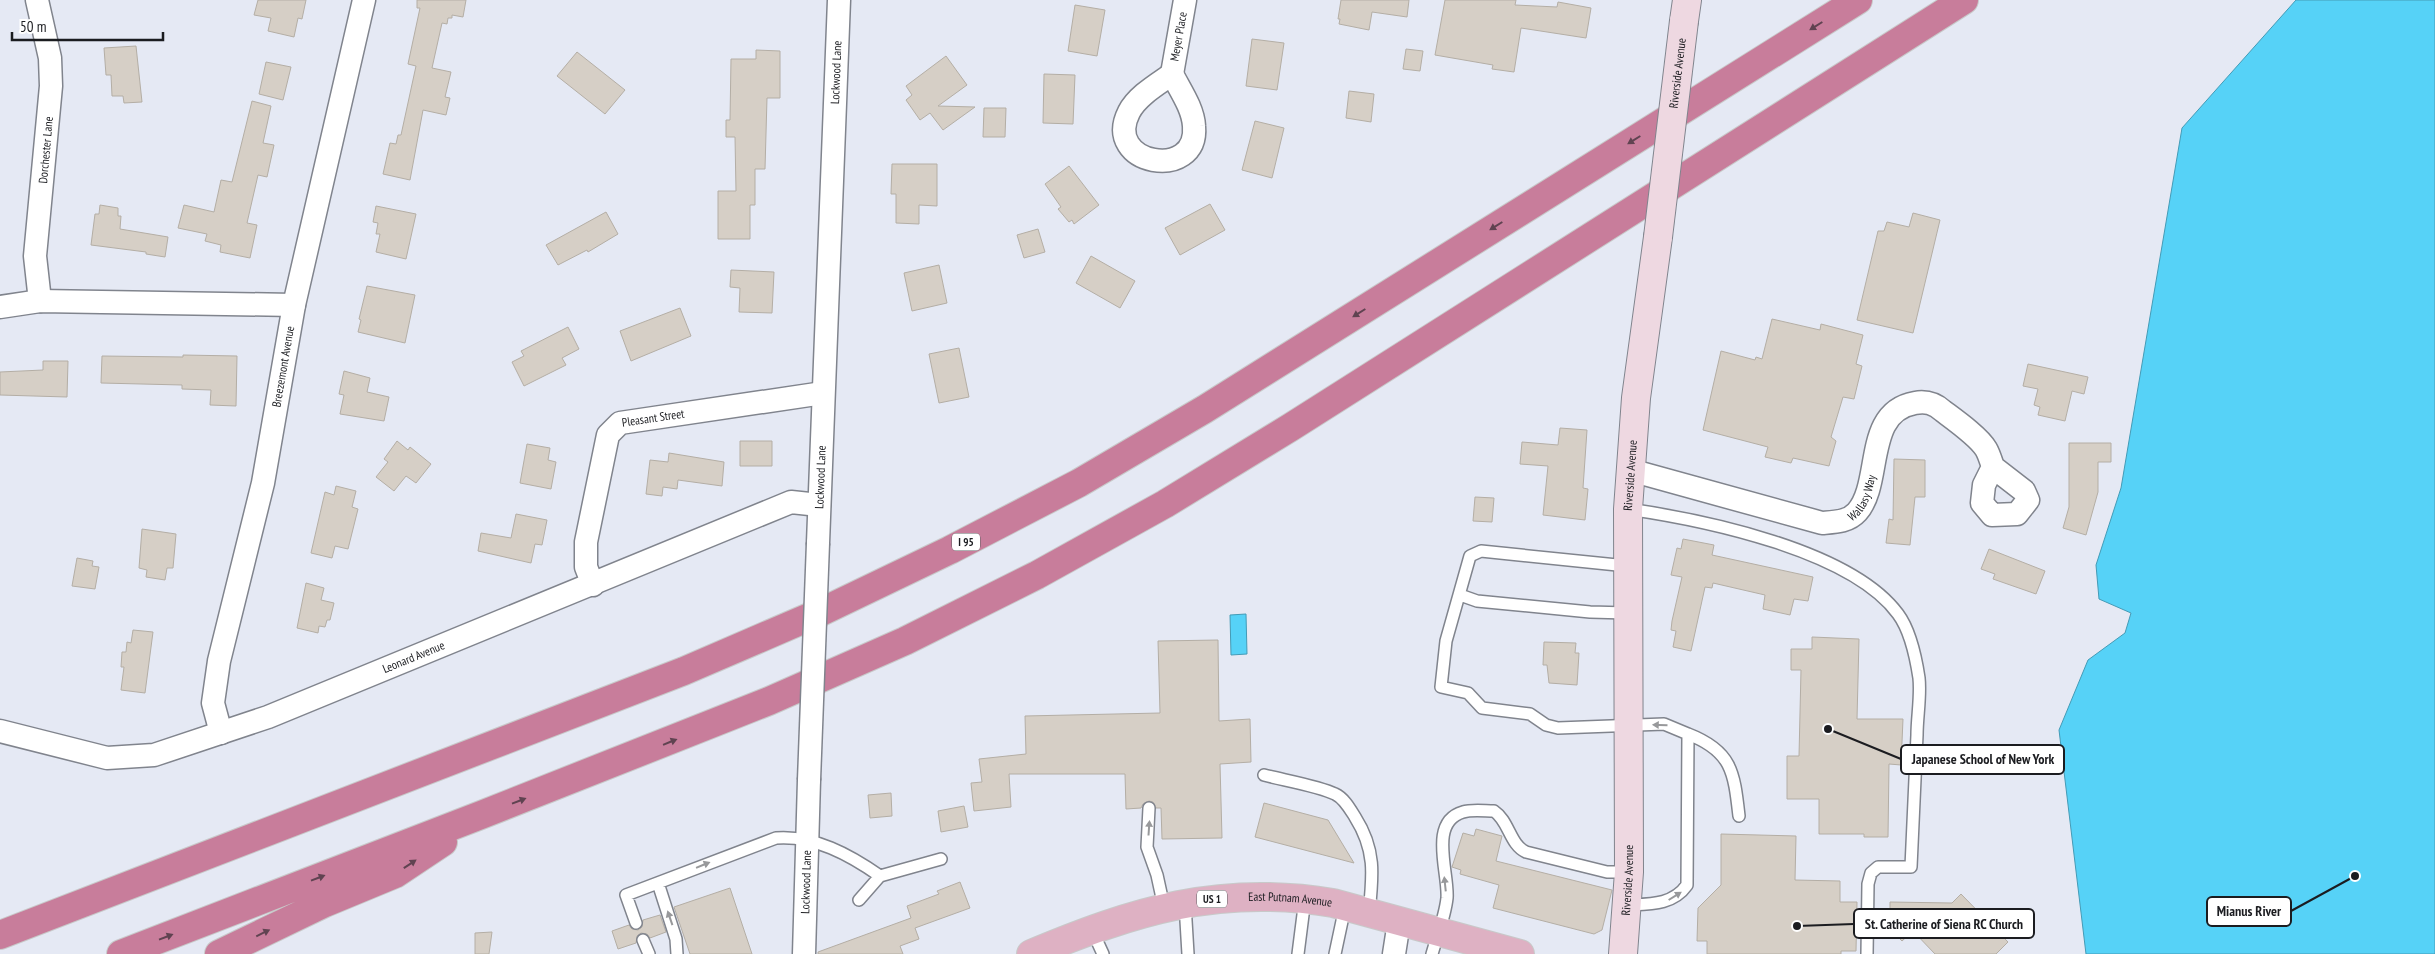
<svg xmlns="http://www.w3.org/2000/svg" width="2435" height="954" font-family="'PT Sans Narrow',sans-serif">
	<style>
		.water { fill: #56d2f7; stroke: #449bb6 }
		.building { fill: #d6cfc6; stroke: #b4aea5 }
		.lines { fill: none; stroke-linecap: round; stroke-linejoin: round }
		.lane-casing { stroke: #80848d; stroke-width: 14 }
		.street-casing { stroke: #80848d; stroke-width: 25 }
		.secondary-casing { stroke: #80848d; stroke-width: 30 }
		.primary-casing { stroke: #c8c9c9; stroke-width: 30 }
		.highway-casing { stroke: #c8c9c9; stroke-width: 30 }
		.lane { stroke: #fff; stroke-width: 11 }
		.street { stroke: #fff; stroke-width: 22 }
		.secondary { stroke: #eed8e1; stroke-width: 28 }
		.primary { stroke: #deb1c3; stroke-width: 28 }
		.highway { stroke: #c87d9b; stroke-width: 28 }
		.street-bridge-casing { stroke: #80848d; stroke-width: 25; stroke-linecap: butt }
		.secondary-bridge-casing { stroke: #80848d; stroke-width: 30; stroke-linecap: butt }
		.street-bridge { stroke: #fff; stroke-width: 22 }
		.secondary-bridge { stroke: #eed8e1; stroke-width: 28 }
		.oneway { fill: #604351 }
		.oneway2 { fill: #98999b }
		.labels { text-anchor: middle; stroke-width: 5; stroke-linejoin: round; paint-order: stroke }
		.shield { fill: #fff; stroke: #5f6063; stroke-width: 1 }
		.shield-label { font-size: 11px; font-weight: bold; fill: #1b1c20 }
		.street-label { font-size: 12px; fill: #1b1c20; stroke: #fff }
		.leader { fill: none; stroke: #1b1c20; stroke-width: 2 }
		.callout-dot { fill: #1b1c20; stroke: #fff; stroke-width: 2 }
		.callout { fill: #fff; stroke: #1b1c20; stroke-width: 2 }
		.callout-label { font-size: 14px; text-anchor: middle; font-weight: bold; fill: #1b1c20 }
	</style>
	<rect width="100%" height="100%" fill="#e5e9f4"/>
	<path class="water" d="M2296,0H2435V954H2086L2059,730L2088,660L2125,633L2131,613L2099,599L2096,565L2121,488L2182,128Z
		M1246,614L1247,654L1231,655L1230,615Z"/>
	<path class="building" d="M258,0H306L302,19L298,18L294,37L268,31L271,18L254,15Z
		M417,0H466L463,17L452,15V18H448L447,24L442,23L432,68L451,72L445,97L450,98L446,115L423,110L410,180L383,174L390,143L396,144L398,135H401L416,66L408,64L420,8H417Z
		M1341,0H1409L1407,17L1372,12L1369,30L1339,24L1340,19H1338Z
		M1445,0H1516L1515,5L1557,7L1558,2L1591,8L1586,38L1521,28L1514,72L1492,69L1493,65L1435,55Z
		M1075,5L1105,10L1097,56L1068,51Z
		M1252,39L1284,43L1277,90L1246,86Z
		M136,46L142,102L124,103L123,96H112L111,75H106L104,48Z
		M1406,49L1423,51L1420,71L1403,69Z
		M756,50L780,51V98H767L765,169H755V205H750V239H718V191H736L735,137H726V120H730L731,59H756Z
		M577,52L625,90L605,114L557,76Z
		M946,56L967,85L938,106L975,107L943,130L930,113L920,120L906,100L912,95L906,86Z
		M266,62L291,67L283,100L259,94Z
		M1044,74L1075,75L1073,124L1043,123Z
		M1349,91L1374,94L1371,122L1346,118Z
		M252,101L271,106L263,143L274,145L267,177L258,175L247,223L257,225L250,258L220,252L221,245L205,241L207,234L178,228L184,205L214,212L221,180L232,182Z
		M984,108H1006L1005,137H983Z
		M1255,121L1284,128L1272,178L1242,170Z
		M892,164H937V206L919,205V224L896,223V194H891Z
		M1069,166L1099,205L1074,224L1072,220L1069,222L1058,209L1061,207L1045,184Z
		M1210,204L1225,230L1180,255L1165,228Z
		M100,205L118,208V216H121L120,229L168,237L165,257L146,254V252L91,245L95,214H99Z
		M376,206L416,214L406,259L376,252L380,234H376L378,223L373,222Z
		M606,212L618,234L588,252L587,250L558,265L546,245Z
		M1913,213L1940,220L1913,333L1857,320L1878,231H1884L1887,222L1909,227Z
		M1038,229L1045,252L1024,258L1017,235Z
		M1091,256L1135,281L1120,308L1076,283Z
		M939,265L947,303L912,311L904,273Z
		M731,270L774,272L772,313L739,312L740,288L730,287Z
		M367,286L415,295L405,343L358,332L361,320L359,319Z
		M680,308L691,336L631,361L620,331Z
		M1772,319L1820,330L1821,324L1863,335L1856,364L1862,366L1854,399L1843,397L1831,437L1836,441L1829,466L1793,458L1791,463L1765,457L1768,447L1703,430L1721,351L1755,360L1756,357L1762,359Z
		M568,327L579,349L562,358L566,365L524,386L512,362L524,356L521,351Z
		M959,348L969,397L939,403L929,354Z
		M183,355L237,356L236,406L210,405L211,390L182,389V385L101,383L102,356L183,357Z
		M43,361H68L67,397L0,395V372L43,370Z
		M2028,364L2088,377L2084,394L2072,391L2065,421L2038,415L2040,407L2034,405L2038,389L2023,386Z
		M344,371L370,378L367,392L389,397L384,421L340,414L344,395L339,394Z
		M1560,428L1587,430L1583,488L1588,489L1585,520L1543,515L1548,466L1520,464L1522,442L1558,445Z
		M397,441L408,450L410,447L431,464L416,483L406,476L394,491L376,477L388,462L384,459Z
		M740,441H772V466H740Z
		M2069,443H2111V462H2098V492L2086,535L2063,528L2069,507Z
		M527,444L550,448L548,460L556,462L551,489L520,483Z
		M669,453L724,462L722,486L678,480L677,489L663,487L662,496L646,494L650,460L668,462Z
		M1894,459L1925,460V497H1915L1910,545L1886,543L1889,519L1893,520Z
		M336,486L356,491L352,507L358,509L348,549L335,546L332,558L311,553L325,492L334,495Z
		M1475,497L1494,498L1492,522L1473,521Z
		M516,514L547,520L542,545L535,544L531,563L478,551L481,533L511,538Z
		M142,529L176,534L173,568H167L165,580L146,577L147,570L139,568Z
		M1683,539L1714,545L1712,555L1813,577L1808,601L1794,599L1790,615L1763,609L1765,595L1713,583L1712,588L1705,587L1691,651L1673,647L1676,631L1671,630L1672,621L1682,577L1671,575L1677,548L1681,549Z
		M1989,549L2045,571L2036,594L1993,579L1995,574L1981,569Z
		M77,558L93,561L92,566L99,567L95,589L72,586Z
		M306,583L324,588L321,600L334,603L330,620H327L325,627L319,626L318,633L297,628Z
		M133,630L153,632L145,693L121,690L124,667H121L122,652H126L127,642L131,643Z
		M1812,637L1859,639L1857,719H1903L1901,765L1889,764L1888,837H1864V834H1819V799H1787V756H1799L1801,670H1791V649H1812Z
		M1218,640L1219,721L1250,719L1251,762L1220,764L1222,838L1162,839L1161,808H1156L1153,802L1149,801L1143,804L1141,808L1126,809L1125,774H1009L1011,807L974,811L971,783L982,782L979,759L1026,754L1025,716L1160,713L1158,641Z
		M1544,642L1576,643L1575,653H1579L1577,685L1549,683L1547,665H1543Z
		M891,793L892,816L870,818L868,795Z
		M1264,803L1328,820L1354,863L1255,837Z
		M964,806L968,827L941,832L938,811Z
		M1476,829L1502,836L1496,861L1612,890L1602,930L1594,934L1493,908L1499,885L1460,874L1461,870L1452,867L1463,833L1474,836Z
		M1721,834L1796,836L1795,880L1840,881V902H1857L1856,951H1841V954H1707V941H1697L1698,908L1721,885Z
		M960,882L970,908L915,928L919,939L900,946L903,954H818V952L911,918L907,906L939,894L937,891Z
		M730,888L752,954H690L674,907Z
		M1961,894L2008,942L1996,954H1935L1913,931L1902,941L1890,929V902L1952,903Z
		M660,915L666,932L650,938L647,934L641,933L637,936L636,943L618,949L612,931L629,925L632,929L638,930L642,927L643,920Z
		M492,932L489,954H475V933Z"/>
	<g class="lines">
		<defs>
			<path id="lane" d="M1628,509C1704,520 1851,550 1898,614C1910,630 1916,658 1919,678C1921,696 1917,717 1917,735C1915,779 1913,823 1911,867H1878L1871,873L1868,884L1867,954
				M1627,566L1481,551L1470,556L1446,641L1441,687L1468,693L1482,708L1530,714L1546,725L1558,728L1664,724L1688,734L1687,885C1673,905 1650,904 1628,905
				M1460,595L1477,601L1590,612L1627,613
				M1688,734C1732,751 1734,772 1739,816
				M1264,775C1283,780 1319,786 1335,794C1344,798 1350,809 1355,817C1376,850 1373,875 1369,913
				M1149,808L1147,847L1157,875L1164,907
				M658,883L676,939L677,954
				M859,900L880,876L941,859
				M1185,904L1188,954
				M636,923L626,895L776,838C814,835 850,855 880,876
				M1092,930L1103,954
				M643,940L649,954
				M1298,954L1305,899
				M1335,954L1345,907
				M1432,954C1437,936 1445,917 1447,898C1449,873 1428,822 1463,812C1472,809 1485,811 1494,811C1509,821 1510,845 1526,852L1607,872H1629"/>
			<g id="street">
				<path d="M37,0L50,58L51,86L35,256L40,301"/>
				<path d="M1172,74C1180,90 1193,108 1194,126C1199,182 1102,165 1129,112C1137,96 1158,84 1172,74Z"/>
				<path id="s1" d="M1172,74L1185,0"/>
				<path d="M0,307L40,301L294,305"/>
				<path id="s2" d="M1630,470L1822,523C1835,522 1848,522 1857,512C1883,483 1863,412 1915,403C1926,401 1934,403 1943,411C1955,420 1979,437 1986,449C1989,454 1991,461 1993,467L1984,485L1982,503L1992,515L2017,514L2028,500L2024,491L1993,467"/>
				<path id="s3" d="M818,543L839,0"/>
				<path id="s4" d="M593,585L586,567V542L608,435L620,423L823,393"/>
				<path id="s5" d="M0,731L107,758L154,755L268,717L791,502L819,505"/>
				<path id="s6" d="M221,733L213,703L219,661L263,483L294,305L364,0"/>
				<path id="s7" d="M804,954L809,780"/>
				<path d="M1394,954L1399,922"/>
			</g>
			<g id="secondary">
				<path d="M1684,21L1687,0"/>
				<path id="s8" d="M1623,954L1629,872L1628,509L1636,398L1658,237"/>
			</g>
			<g id="primary">
				<path id="s9" d="M1031,954C1134,911 1219,884 1333,903L1520,954"/>
			</g>
			<path id="highway" d="M0,935L684,671L821,612L950,550L1079,483L1205,409L1858,0
				M121,954L481,815L769,701L905,641L1037,575L1165,504L1291,427L1964,0
				M219,954L325,903L395,874L443,842"/>
		</defs>
		<use href="#lane" class="lane-casing"/>
		<use href="#street" class="street-casing"/>
		<use href="#secondary" class="secondary-casing"/>
		<use href="#primary" class="primary-casing"/>
		<use href="#highway" class="highway-casing"/>
		<use href="#lane" class="lane"/>
		<use href="#street" class="street"/>
		<use href="#secondary" class="secondary"/>
		<use href="#primary" class="primary"/>
		<use href="#highway" class="highway"/>
		<defs>
			<path id="street-bridge" d="M809,780L818,543"/>
			<g id="secondary-bridge">
				<path id="s10" d="M1658,237L1684,21"/>
			</g>
		</defs>
		<use href="#street-bridge" class="street-bridge-casing"/>
		<use href="#secondary-bridge" class="secondary-bridge-casing"/>
		<use href="#street-bridge" class="street-bridge"/>
		<use href="#secondary-bridge" class="secondary-bridge"/>
	</g>
	<defs><path id="oneway-solid" d="M-6-.8H1V-3.2L6.5 0L1 3.2V.8H-6Z" transform="scale(1.25)"/></defs>
	<g class="oneway">
		<use href="#oneway-solid" transform="translate(1816 26) rotate(148)"/>
		<use href="#oneway-solid" transform="translate(1634 140) rotate(148)"/>
		<use href="#oneway-solid" transform="translate(1496 226) rotate(148)"/>
		<use href="#oneway-solid" transform="translate(1359 313) rotate(148)"/>
		<use href="#oneway-solid" transform="translate(670 742) rotate(-22)"/>
		<use href="#oneway-solid" transform="translate(519 801) rotate(-21)"/>
		<use href="#oneway-solid" transform="translate(410 864) rotate(-34)"/>
		<use href="#oneway-solid" transform="translate(318 878) rotate(-21)"/>
		<use href="#oneway-solid" transform="translate(263 933) rotate(-26)"/>
		<use href="#oneway-solid" transform="translate(166 937) rotate(-21)"/>
	</g>
	<g class="oneway2">
		<use href="#oneway-solid" transform="translate(1660 725) rotate(-178)"/>
		<use href="#oneway-solid" transform="translate(1149 828) rotate(-86)"/>
		<use href="#oneway-solid" transform="translate(703 865) rotate(-22)"/>
		<use href="#oneway-solid" transform="translate(1445 884) rotate(-96)"/>
		<use href="#oneway-solid" transform="translate(1675 896) rotate(-32)"/>
		<use href="#oneway-solid" transform="translate(670 918) rotate(-109)"/>
	</g>
	<g class="labels">
		<g class="shield">
			<rect x="952" y="533.5" width="28" height="17" rx="4"/>
			<rect x="1197" y="890.5" width="30" height="17" rx="4"/>
		</g>
		<g class="shield-label">
			<text x="966" y="546">I 95</text>
			<text x="1212" y="903">US 1</text>
		</g>
		<g class="street-label">
			<text dy="4" stroke="none"><textPath href="#s1" startOffset="38">Meyer Place</textPath></text>
			<text dy="4" stroke="none"><textPath href="#s3" startOffset="471">Lockwood Lane</textPath></text>
			<text dy="4" stroke="none"><textPath href="#s10" startOffset="165">Riverside Avenue</textPath></text>
			<text transform="translate(46 150) rotate(-85)" y="4">Dorchester Lane</text>
			<text dy="4" stroke="none"><textPath href="#s6" startOffset="375">Breezemont Avenue</textPath></text>
			<text dy="4" stroke="none"><textPath href="#s4" startOffset="204">Pleasant Street</textPath></text>
			<text dy="4" stroke="none"><textPath href="#s8" startOffset="479">Riverside Avenue</textPath></text>
			<text dy="4" stroke="none"><textPath href="#s3" startOffset="66">Lockwood Lane</textPath></text>
			<text dy="4" stroke="none"><textPath href="#s2" startOffset="252">Wallasy Way</textPath></text>
			<text dy="4" stroke="none"><textPath href="#s5" startOffset="435">Leonard Avenue</textPath></text>
			<text dy="4" stroke="none"><textPath href="#s8" startOffset="74">Riverside Avenue</textPath></text>
			<text dy="4" stroke="none"><textPath href="#s7" startOffset="72">Lockwood Lane</textPath></text>
			<text dy="4" stroke="none"><textPath href="#s9" startOffset="268">East Putnam Avenue</textPath></text>
		</g>
	</g>
	<path class="leader" d="M1828 729L1901 759M2355 876L2291 911M1797 926L1854 924"/>
	<g class="callout-dot">
		<circle cx="1828" cy="729" r="5"/>
		<circle cx="2355" cy="876" r="5"/>
		<circle cx="1797" cy="926" r="5"/>
	</g>
	<g class="callout">
		<rect x="1901" y="745" width="163" height="29" rx="5"/>
		<rect x="2207" y="897" width="84" height="29" rx="5"/>
		<rect x="1854" y="909" width="180" height="29" rx="5"/>
	</g>
	<g class="callout-label">
		<text x="1983" y="764">Japanese School of New York</text>
		<text x="2249" y="916">Mianus River</text>
		<text x="1944" y="929">St. Catherine of Siena RC Church</text>
	</g>
	<path d="M12 32v8h151v-8" fill="none" stroke="#1b1c20" stroke-width="2.5"/>
	<text x="20" y="32" font-size="15" fill="#1b1c20" stroke="#ffffff" stroke-width="4" paint-order="stroke">50 m</text>
</svg>
